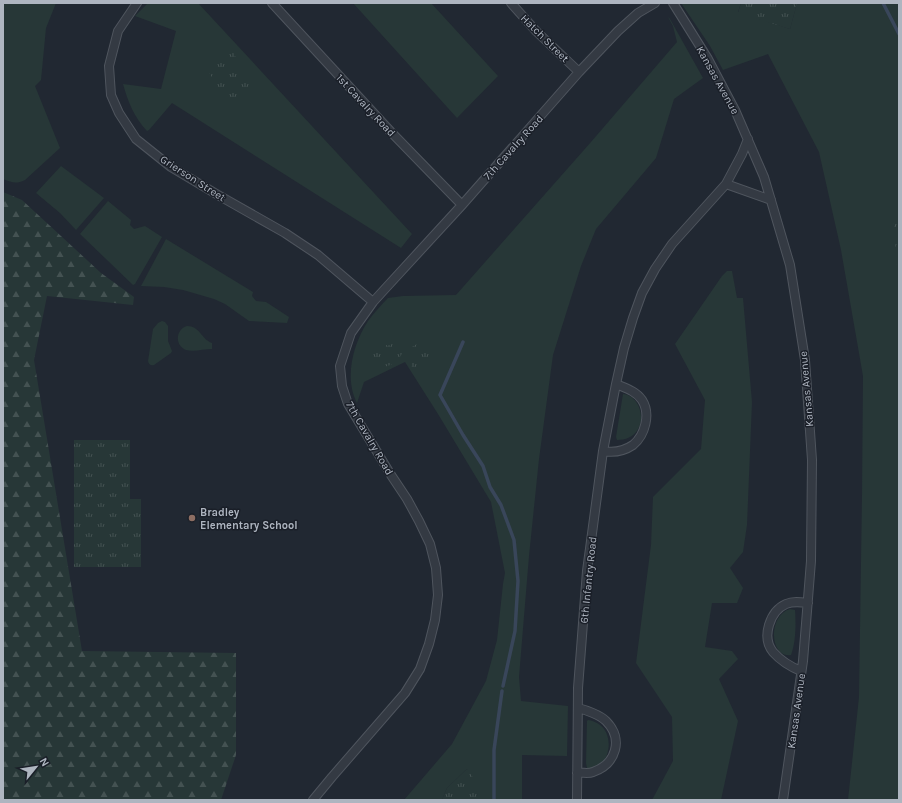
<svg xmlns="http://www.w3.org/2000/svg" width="902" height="803" font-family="Karla,sans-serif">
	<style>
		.grass { fill: #273737 }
		.forest { fill: url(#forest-firs) }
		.park { fill: url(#park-tufts) }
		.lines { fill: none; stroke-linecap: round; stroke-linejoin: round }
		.stream { stroke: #39465a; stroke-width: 3.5 }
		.street-casing { stroke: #4f555e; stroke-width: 10 }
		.street { stroke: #343a43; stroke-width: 8 }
		.education-dot { fill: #8d6e63; stroke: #1a1f28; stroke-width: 1.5 }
		.labels { text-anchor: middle; stroke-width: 3; stroke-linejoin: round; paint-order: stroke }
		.street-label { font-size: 11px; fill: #aeb5c0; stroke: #1a1f28 }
		.poi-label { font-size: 11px; font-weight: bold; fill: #aeb5c0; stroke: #1a1f28; text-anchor: start }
	</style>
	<defs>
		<pattern id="forest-firs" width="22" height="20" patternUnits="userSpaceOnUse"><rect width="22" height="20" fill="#273737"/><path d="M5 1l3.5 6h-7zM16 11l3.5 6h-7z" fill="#445252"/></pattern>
		<pattern id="park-tufts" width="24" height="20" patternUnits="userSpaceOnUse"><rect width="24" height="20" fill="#273737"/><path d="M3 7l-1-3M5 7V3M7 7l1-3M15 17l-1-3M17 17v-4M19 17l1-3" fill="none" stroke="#445252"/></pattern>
	</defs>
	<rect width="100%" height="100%" fill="#212832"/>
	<path class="grass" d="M3,3H56L46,28L41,80L35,86L60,148L25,180C16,184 13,183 3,179Z
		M148,3H198L412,234L401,248L172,103L149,130L147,131C134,117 128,102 123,84L161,89L176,31L135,16Z
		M353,3H431L498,76L457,118Z
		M681,3H741L738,12L790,29L797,3H899V800H848L859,697L862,495L863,376L841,250L819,152L768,54L723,70L710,46Z
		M668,17L670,19L703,78L674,99L656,158L596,229L581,266L553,355L539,459L529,556L519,677L521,701L568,706L567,756L522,755V800H478V796L467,769L447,788L442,800H404L452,744L486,681L497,640L503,584L505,573L491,502L438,414L405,362L364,382L357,403C344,378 353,344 368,321C374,313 381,305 388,298L403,296L456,295L591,142L677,42L673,26Z
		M61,166L104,198L76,230L60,213L36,193Z
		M108,201L131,220L130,225L134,229L145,226L162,237L135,284L133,285L80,234Z
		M166,239L253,292L252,296L256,301L266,302L289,317L287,323L249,321L225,304L214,299L183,290L164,287L141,286Z
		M727,271H732L737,298H743L752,402L747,525L743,552L730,568L743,588L737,603H712L705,647L732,651L738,659L719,679L738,721L721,800H652L673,761L672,717L636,663L651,545L653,497L701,449L705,400L675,344L722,276Z
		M162,321L165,322L168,326V341L172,351L171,353L154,365C151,366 149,365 148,361L153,329L158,323Z
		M187,326C200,326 201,339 212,343V349C204,349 194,352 186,350C174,345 176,329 187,326Z
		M623,394C638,395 646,417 638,429C634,437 625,440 617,440L616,437Z
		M790,609L795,610C796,623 796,642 791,655C770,659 767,616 790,609Z
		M588,720C621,725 610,774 587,768L586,763L587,721Z"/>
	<path class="forest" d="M3,192L22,200L101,273L134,297L133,305L47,296L34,360L82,651L236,653V755L221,800H3Z"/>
	<path class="park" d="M741,3H797L790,29L738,13Z
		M233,52L252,88L226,102L206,67Z
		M899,211V294L893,212Z
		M398,341L403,344L404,351C401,355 398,361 394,363C389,366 384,367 379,367C366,368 371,351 374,344C379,343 384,346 390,345L393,343Z
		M431,341L433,363L429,367L412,370L410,348L417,344Z
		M74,440H130V499H141V567H74Z
		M467,769L471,772L478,796V800H442L447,788Z"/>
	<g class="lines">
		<path class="stream" d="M883,3L899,34
			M463,342L440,395L463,435L483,466L490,487L501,505L514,540L518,581L515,631L503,686
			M494,800V750L502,691"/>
		<defs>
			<path id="street" d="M137,3L118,31L109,66L111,95L119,113L136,139L171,167L218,195L285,233L318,255L373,302
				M272,3L391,132L462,205
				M511,3L536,31L579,72
				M673,3L708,59L735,110L764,177L790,265L805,360L812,460L811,561L803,661L783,800
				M726,184L771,200
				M603,451C613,453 624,451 633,445C645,435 651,414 642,400C636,391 625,388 616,384
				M801,671C791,667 781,661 773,652C761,637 770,611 786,604C793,601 800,602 808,603
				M577,773C582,772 588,774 593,772C616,764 624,739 606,721C600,715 586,710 578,708
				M313,800L332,777L405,693L420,669L429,644L435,620L438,595L436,568L430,544L419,521L407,499L391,475L348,404L342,386L340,366L351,333L373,302L383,291L462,205L579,72L618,31L638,13L655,3
				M577,800L578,688L587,571L603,451L616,384L624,348L633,318L642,293L655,269L672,244L726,184L742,154L748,139"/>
		</defs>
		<use href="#street" class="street-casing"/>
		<use href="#street" class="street"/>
	</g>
	<circle class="education-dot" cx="192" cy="518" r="4"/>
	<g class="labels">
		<g class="street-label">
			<text transform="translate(545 38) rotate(45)" y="4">Hatch Street</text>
			<text transform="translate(718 80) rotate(61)" y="4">Kansas Avenue</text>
			<text transform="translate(366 105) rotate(47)" y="4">1st Cavalry Road</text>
			<text transform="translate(513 147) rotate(-48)" y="4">7th Cavalry Road</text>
			<text transform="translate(193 178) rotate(33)" y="4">Grierson Street</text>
			<text transform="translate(806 389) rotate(-95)" y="4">Kansas Avenue</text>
			<text transform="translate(370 438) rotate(60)" y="4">7th Cavalry Road</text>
			<text transform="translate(588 580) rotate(-84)" y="4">6th Infantry Road</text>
			<text transform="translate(796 711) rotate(-82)" y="4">Kansas Avenue</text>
		</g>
		<g class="poi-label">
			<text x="200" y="516">Bradley<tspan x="200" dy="13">Elementary School</tspan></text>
		</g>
	</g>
	<rect width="902" height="803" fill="none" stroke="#aeb5c0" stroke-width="8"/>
	<g transform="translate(36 767) rotate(60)" stroke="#1a1f28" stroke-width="3" paint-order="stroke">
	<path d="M0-3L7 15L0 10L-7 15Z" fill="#aeb5c0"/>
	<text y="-6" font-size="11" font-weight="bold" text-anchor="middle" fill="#aeb5c0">N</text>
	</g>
</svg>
